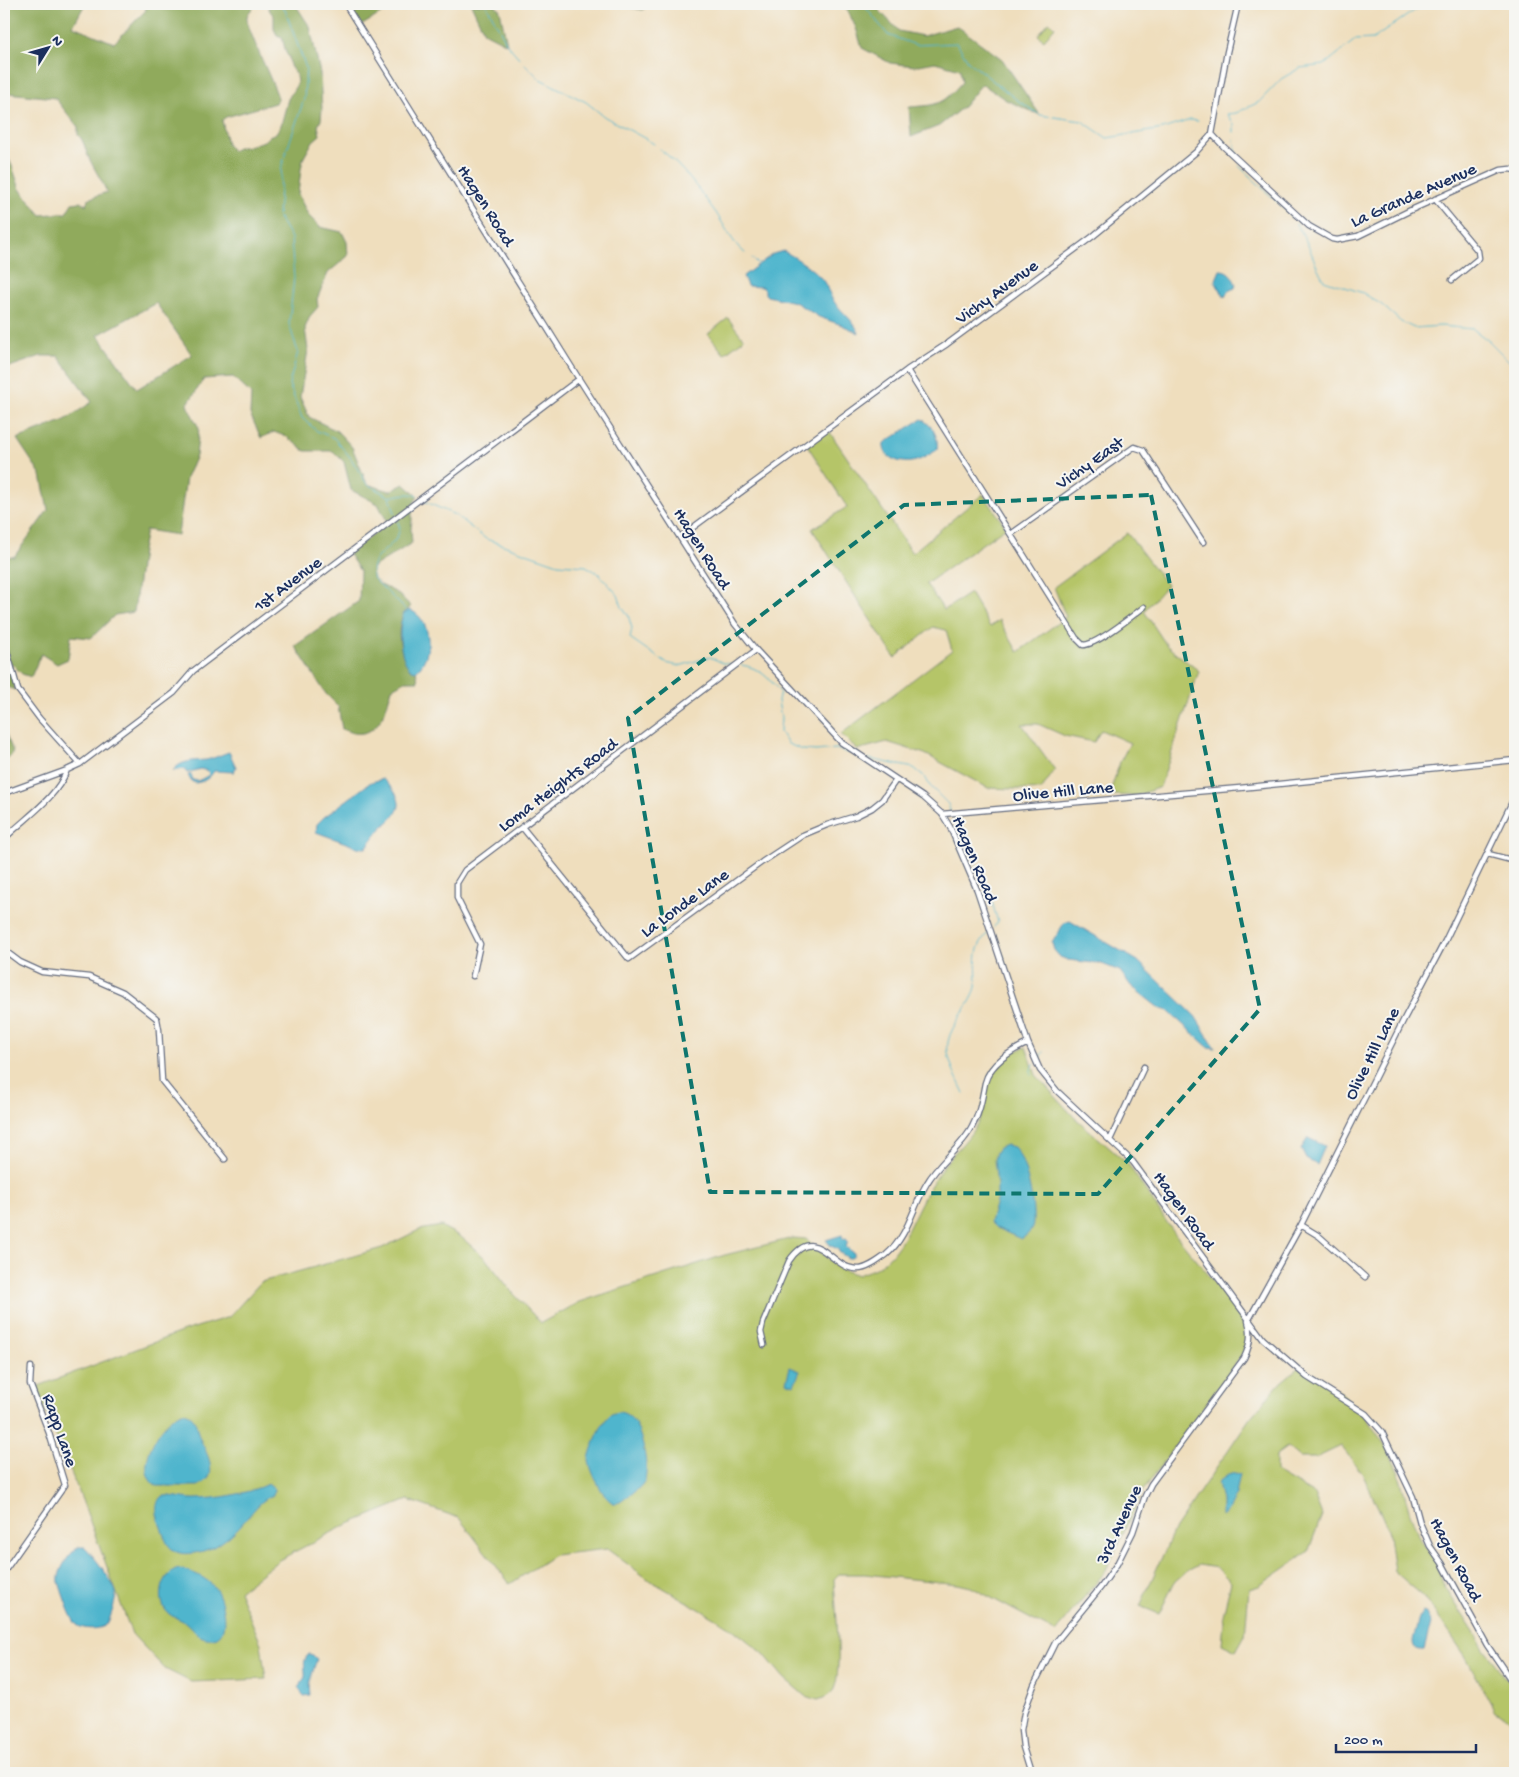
<svg xmlns="http://www.w3.org/2000/svg" width="1519" height="1777" font-family="'Gochi Hand',sans-serif">
	<style>
		.green { fill: #b5c568; stroke: #687a63 }
		.forest { fill: #90aa5c; stroke: #566c5d; fill-rule: evenodd }
		.water { fill: #4fb5cd; stroke: #357296 }
		.lines { fill: none; stroke-linecap: round; stroke-linejoin: round }
		.stream { stroke: #4fb5cd; stroke-width: 1 }
		.minor-casing { stroke: #656c7f; stroke-width: 7 }
		.minor { stroke: #fff; stroke-width: 4.5 }
		.marked { fill: none; stroke: #0f766e; stroke-width: 4; stroke-dasharray: 10 6; stroke-linejoin: round }
		.labels { text-anchor: middle; stroke-width: 4; stroke-linejoin: round; paint-order: stroke }
		.street-label { font-size: 18px; fill: #1b2f5e; stroke: #f6f6f2 }
	</style>
	<rect width="100%" height="100%" fill="#f6f6f2"/>
	<filter id="ink" filterUnits="userSpaceOnUse"><feTurbulence type="fractalNoise" baseFrequency=".02" numOctaves="2"/><feDisplacementMap in="SourceGraphic" scale="10" xChannelSelector="R" yChannelSelector="G"/><feConvolveMatrix kernelMatrix="1 2 1 2 8 2 1 2 1" color-interpolation-filters="sRGB"/></filter>
	<filter id="wash" filterUnits="userSpaceOnUse"><feTurbulence type="fractalNoise" baseFrequency=".0096" numOctaves="4" result="noise"/><feDisplacementMap in="SourceGraphic" scale="20" xChannelSelector="R" yChannelSelector="G"/><feGaussianBlur stdDeviation="1.12" result="paint"/><feColorMatrix in="noise" values="0 0 0 0 0 0 0 0 0 0 0 0 0 0 0 0 0 1.4 0 .05"/><feComposite in="paint" operator="in"/></filter>
	<g filter="url(#wash)">
		<rect width="100%" height="100%" fill="#efdebd"/>
		<path class="green" d="M1049,22L1055,27L1044,40L1038,35Z
			M728,318L744,339L724,354L708,334Z
			M829,431L912,553L983,494L1006,527L926,584L944,610L970,593L990,627L999,620L1018,652L1066,617L1054,587L1127,533L1167,585L1144,611L1167,646L1199,671L1160,787L1136,796L1109,795L1120,762L1130,743L1101,730L1094,742L1065,736L1038,724H1022L1055,770L1041,790L988,788L925,754L887,742L857,750L841,734L952,650L946,630L933,627L895,658L812,529L847,507L807,445Z
			M1026,1047L1036,1075L1074,1117L1128,1164L1172,1230L1247,1322L1248,1328L1243,1353L1142,1492L1106,1571L1055,1632L971,1587L958,1584L865,1574H839L834,1579C835,1603 843,1669 834,1689C831,1695 824,1698 818,1700L805,1696L784,1678L763,1653L730,1627L648,1579L607,1549L554,1555L510,1584L459,1518L408,1500L344,1526L279,1560L239,1591L261,1644L266,1679L191,1682L165,1669L132,1634L79,1492L36,1387L184,1331L229,1317L261,1282L382,1248L419,1230L441,1226L461,1237L485,1258L513,1293L541,1323L580,1302L598,1296L725,1255L793,1238L806,1239L840,1269L858,1275C864,1272 873,1270 879,1266C900,1252 910,1224 921,1203C928,1189 936,1176 945,1164C956,1150 970,1138 978,1122C984,1110 983,1098 986,1085C991,1066 1009,1053 1026,1047Z
			M1299,1367L1342,1393L1356,1410L1363,1413L1387,1448L1398,1471L1410,1513L1418,1535L1437,1565L1443,1584L1484,1648L1515,1689V1722L1495,1711L1466,1657L1446,1628L1424,1597L1394,1571L1388,1529L1362,1473L1341,1446L1316,1458H1300L1287,1447L1276,1455V1472L1314,1494L1322,1515L1308,1552L1259,1586L1249,1589L1245,1635L1236,1651L1222,1644L1224,1622L1223,1615L1231,1582L1217,1568L1199,1565L1187,1571L1175,1581L1159,1614L1140,1606L1175,1528L1250,1418L1280,1383Z"/>
		<path class="forest" d="M4,4H85L73,26L114,43L146,10L144,4H257C254,7 249,11 247,16C245,27 274,83 278,98L275,103L226,117L222,120L227,144L232,151L239,147H245L264,141L269,136L276,133L281,125L288,99L297,84L296,75L290,66L289,57L286,53L282,37L277,35L274,29V16L270,11L267,4H295L310,27L320,73L322,109L321,120L318,126L320,135L313,141L303,159L301,169L298,194L308,215L320,227L342,232L347,242L348,256L328,273L317,299L318,307L310,316L305,328L308,350L300,397L309,417L337,431L352,447L367,484L390,491L404,484L418,496L412,506V520L411,529L412,543L373,567C369,583 385,586 395,592C401,596 406,602 411,606C392,626 399,647 410,669L416,670L418,681H405L392,688C385,714 376,745 342,729L338,706L326,694L295,646L359,601L360,571L348,553L388,523L378,504L351,490L344,462L333,451H305L287,437L274,432L261,438L250,414L251,394L233,377L204,379L187,405L199,428L196,456L186,478L178,535L146,530L142,551L134,612L115,615L91,638L71,636L68,659L57,664L41,654L31,677L22,674L11,663L15,690L7,687L4,689V556L14,557L48,510L41,475L17,439L65,420L92,402L58,356H41L4,369V158L7,155L12,166L20,189L41,215L66,213L72,203L80,202L86,205L88,199L107,192C101,179 94,169 88,156C85,149 84,140 78,135V127L55,98L8,93L4,89ZM156,303L192,355L137,389L98,335Z
			M368,4H397L359,27L352,15Z
			M471,4H495L500,10L507,44L484,32Z
			M613,4H647L643,10Z
			M836,4H873L899,31L923,36L957,26L1002,59L1040,115L1006,100L982,84L963,107L939,126L911,137L909,107C939,105 942,105 962,82L960,69L935,62L914,66L890,63L862,48L856,28L847,9Z
			M4,730L13,751L10,757L4,759Z"/>
		<path class="water" d="M783,251C794,256 818,272 824,282C828,288 830,297 835,303C843,313 854,321 859,333L842,325L819,317L795,302L767,296L765,294V290L762,287L747,286L743,276L773,254Z
			M1220,270C1229,270 1233,277 1236,285L1235,288L1228,291L1225,297L1215,282Z
			M922,419C933,426 939,437 937,450C930,454 923,459 916,461C902,465 882,459 884,443Z
			M410,610C432,619 434,656 416,671L412,670C399,662 397,626 404,613Z
			M229,752L236,767L234,772L214,771C210,778 204,782 195,783L191,781L188,775L191,774L193,780L198,781L209,775L208,771L200,769L187,773L184,769L173,771C180,760 194,761 206,760C213,759 222,754 229,752Z
			M383,779C389,785 398,793 399,803C400,815 384,824 378,832C374,837 370,843 366,848L357,847L316,832L317,824L323,818L371,782Z
			M1070,921L1138,961L1195,1016L1215,1048L1208,1047L1168,1011L1159,1008L1131,986L1120,971L1102,964L1068,960L1060,957L1054,950L1052,943L1064,923Z
			M1308,1138L1325,1146L1317,1165L1306,1159L1301,1149Z
			M1006,1145L1014,1147C1026,1159 1037,1212 1032,1228C1030,1233 1026,1236 1021,1239L996,1228L990,1222L997,1198V1183L994,1160L996,1152L999,1148Z
			M842,1235L843,1239H846L848,1241L846,1247L854,1253V1256L851,1258H848L839,1252L838,1249L831,1246L826,1240Z
			M790,1367L800,1371L794,1385L786,1382Z
			M182,1412C186,1413 189,1413 192,1417C197,1422 197,1432 200,1439C207,1454 221,1476 198,1486H157C131,1473 160,1419 182,1412Z
			M619,1412C626,1413 631,1417 634,1422C642,1433 650,1470 644,1482C640,1488 633,1493 627,1497C623,1500 619,1504 614,1503C605,1502 590,1470 589,1461C589,1452 602,1422 609,1416C612,1413 615,1413 619,1412Z
			M1235,1473L1240,1474L1236,1494L1226,1514L1222,1517V1501L1218,1482L1228,1475Z
			M268,1484L274,1489L273,1495C261,1500 255,1509 247,1518C233,1535 216,1550 194,1553C168,1557 166,1542 159,1521C156,1513 155,1502 162,1496C173,1495 183,1499 194,1499C218,1499 246,1494 268,1484Z
			M79,1547H85C93,1555 113,1581 116,1592C117,1596 110,1622 106,1625C100,1630 83,1630 77,1625C70,1618 62,1591 59,1582C57,1571 70,1552 79,1547Z
			M179,1569C192,1571 207,1578 215,1588C223,1598 231,1637 213,1638C198,1640 195,1630 185,1622C180,1619 172,1617 168,1613C156,1601 161,1573 179,1569Z
			M1422,1612L1426,1614L1431,1623L1424,1650C1411,1651 1412,1641 1415,1633C1418,1625 1416,1622 1422,1612Z
			M309,1654L313,1655L317,1659L309,1684L310,1695L304,1696L298,1688L305,1677C306,1668 301,1661 309,1654Z"/>
		<g class="lines">
			<path class="stream" d="M279,4L285,10L306,68L304,99L282,165L278,216L291,238L294,278L289,324L298,352L289,384L302,418L317,431L334,438L350,457L367,484L390,497L395,513
				M486,4L507,44L520,59
				M863,4L888,35L916,45L957,43L968,61L1017,100L1040,115L1082,121L1107,138L1163,129L1190,120L1198,121
				M525,64L540,79L586,102L605,117L646,139L654,144
				M1234,132V124L1227,114L1236,113L1259,102L1281,79L1300,68L1324,65L1355,40L1373,39L1424,4
				M1234,140L1237,154
				M660,149C682,166 700,191 716,213C725,226 732,243 745,253
				M1239,166L1287,211L1292,218
				M1296,224C1309,241 1313,262 1324,280L1363,293L1382,305L1401,322L1414,328L1441,326L1473,329L1490,342L1512,364L1515,375
				M752,258L759,265
				M390,497C399,495 410,492 418,496
				M424,501L455,515L486,539L558,564L586,566L599,574L618,595L622,607L628,615L632,628L630,638L666,663L679,666L710,657L723,663L731,664
				M398,521L400,529C399,532 397,537 395,540C385,553 367,558 374,579L407,611
				M741,665C759,667 769,678 780,692L778,701L781,718L780,732L788,744L803,750L816,751L836,749L849,753
				M869,759L914,768L925,777L930,786L948,804L950,810
				M954,817L991,899L998,922L994,927
				M1038,1060L1043,1052
				M1031,1075V1069L1035,1063
				M964,1093C958,1080 945,1057 948,1042C951,1023 974,1003 976,987C979,965 970,952 988,933"/>
		</g>
	</g>
	<g filter="url(#ink)">
		<g class="lines">
			<defs>
				<path id="minor" d="M345,4L579,379L735,624L756,650L842,743L923,797L942,814L950,827L977,890L1028,1043L1040,1070L1057,1091L1133,1162L1263,1339L1307,1377L1366,1414L1382,1432L1413,1497L1420,1523L1430,1546L1442,1563L1487,1645L1515,1686
					M1212,134L1224,147L1309,226L1332,239L1337,240L1358,236L1411,210L1501,170L1510,169L1515,170
					M1435,199L1478,251L1479,258L1452,280
					M907,370L1076,638L1083,645C1097,645 1131,617 1144,607
					M1011,534L1134,447L1143,450L1203,542
					M680,537L907,370L947,344L1092,237L1196,152L1212,134L1227,52L1238,4
					M4,640L18,690L39,718L80,764
					M4,793L67,770L80,764L174,693L193,671L579,379
					M942,814L1240,788L1515,760
					M522,827L629,959L762,862L803,835L827,825L856,816L872,808L882,800L896,780
					M4,839C25,818 56,799 67,770
					M1488,854L1515,861
					M4,950L20,962L42,972L89,977L123,992L155,1017L157,1019L159,1030L162,1081L225,1159
					M473,976L480,944L457,898V883L465,870L756,650
					M1110,1140L1144,1067
					M1301,1225L1319,1236L1365,1277
					M764,1345L761,1332L763,1323L789,1261C816,1222 830,1268 856,1269C866,1270 878,1261 886,1255C908,1237 913,1206 927,1183C939,1162 962,1147 972,1127C980,1113 982,1098 985,1083C990,1063 1011,1051 1028,1043
					M4,1572L65,1485L49,1433L30,1384L31,1367
					M1031,1773L1023,1747L1021,1730L1024,1713L1034,1685L1055,1643L1101,1587L1117,1564L1133,1532L1145,1496L1151,1484L1244,1358C1250,1346 1252,1333 1248,1321L1301,1225L1404,1019L1445,941L1515,796"/>
			</defs>
			<use href="#minor" class="minor-casing"/>
			<use href="#minor" class="minor"/>
		</g>
	</g>
	<path class="marked" d="M1151,495L1260,1009L1098,1194L710,1192L628,718L904,505Z"/>
	<g class="labels">
		<g class="street-label">
			<text transform="translate(1413 194) rotate(-24)" y="6">La Grande Avenue</text>
			<text transform="translate(487 205) rotate(58)" y="6">Hagen Road</text>
			<text transform="translate(996 291) rotate(-36)" y="6">Vichy Avenue</text>
			<text transform="translate(1089 462) rotate(-35)" y="6">Vichy East</text>
			<text transform="translate(703 548) rotate(58)" y="6">Hagen Road</text>
			<text transform="translate(287 583) rotate(-37)" y="6">1st Avenue</text>
			<text transform="translate(557 784) rotate(-37)" y="6">Loma Heights Road</text>
			<text transform="translate(1063 790) rotate(-5)" y="6">Olive Hill Lane</text>
			<text transform="translate(976 859) rotate(67)" y="6">Hagen Road</text>
			<text transform="translate(684 902) rotate(-36)" y="6">La Londe Lane</text>
			<text transform="translate(1371 1053) rotate(-63)" y="6">Olive Hill Lane</text>
			<text transform="translate(1185 1210) rotate(54)" y="6">Hagen Road</text>
			<text transform="translate(61 1430) rotate(71)" y="6">Rapp Lane</text>
			<text transform="translate(1118 1524) rotate(-65)" y="6">3rd Avenue</text>
			<text transform="translate(1457 1559) rotate(62)" y="6">Hagen Road</text>
		</g>
	</g>
	<rect width="1519" height="1777" fill="none" stroke="#f6f6f2" stroke-width="20"/>
	<g transform="translate(48 48) rotate(53)" stroke="#f6f6f2" stroke-width="4" paint-order="stroke">
	<path d="M0-4L9 19L0 12L-9 19Z" fill="#1b2f5e"/>
	<text y="-8" font-size="14" font-weight="bold" text-anchor="middle" fill="#1b2f5e">N</text>
	</g>
	<path d="M1336 1744v8h140v-8" fill="none" stroke="#1b2f5e" stroke-width="2.5"/>
	<text x="1344" y="1744" font-size="15" fill="#1b2f5e" stroke="#f6f6f2" stroke-width="4" paint-order="stroke">200 m</text>
</svg>
